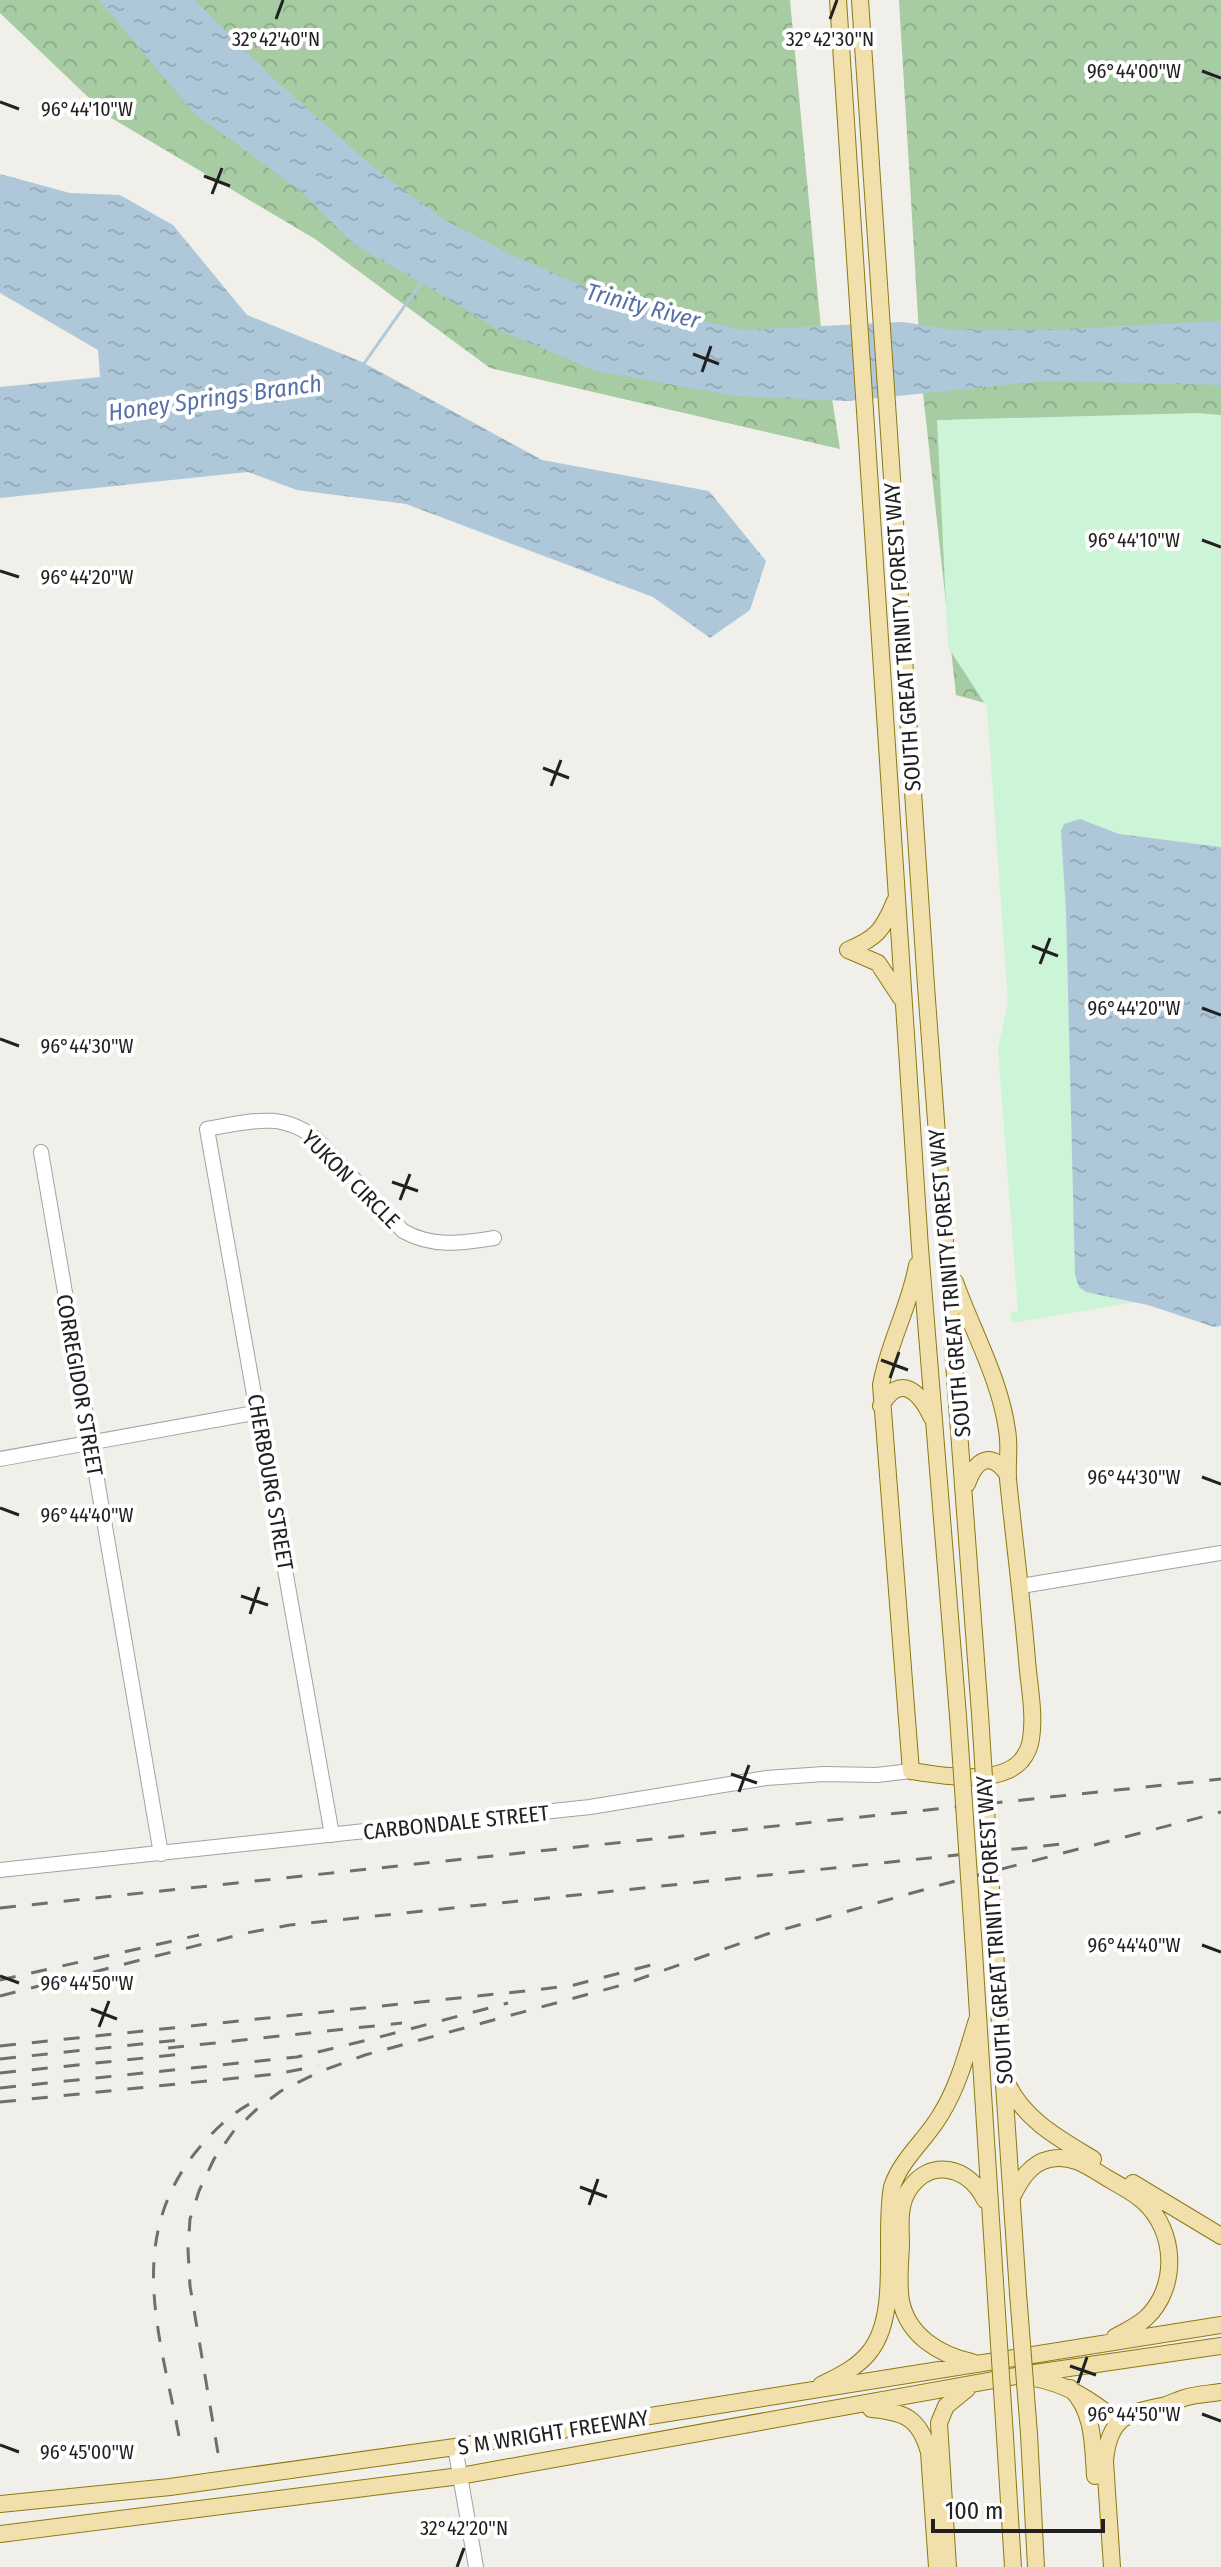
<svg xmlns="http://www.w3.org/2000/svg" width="1221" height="2567" font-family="'Fira Sans Condensed',sans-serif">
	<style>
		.forest { fill: url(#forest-crowns) }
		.park { fill: #ccf4d6 }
		.water { fill: url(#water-ripples) }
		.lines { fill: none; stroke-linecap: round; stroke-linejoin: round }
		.stream { stroke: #aec8d9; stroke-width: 3 }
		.minor-casing { stroke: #a2a2a2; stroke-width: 16 }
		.major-casing { stroke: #8d7911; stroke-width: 18 }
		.minor { stroke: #fff; stroke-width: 14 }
		.major { stroke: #f2e0ac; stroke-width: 16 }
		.rail { stroke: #6f6f6f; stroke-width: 3; stroke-dasharray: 16 16; stroke-linecap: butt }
		.major-bridge-casing { stroke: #8d7911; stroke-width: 18; stroke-linecap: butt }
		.major-bridge { stroke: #f2e0ac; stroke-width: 16 }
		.ticks { fill: none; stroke: #212121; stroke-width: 3 }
		.labels { text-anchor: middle; stroke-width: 8; stroke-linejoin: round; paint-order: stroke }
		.street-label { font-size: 22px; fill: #212121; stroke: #fff }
		.water-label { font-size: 24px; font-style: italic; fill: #5771a7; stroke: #fff }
		.ticks-label { font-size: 20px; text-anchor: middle; fill: #212121; stroke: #fff; stroke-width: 8; stroke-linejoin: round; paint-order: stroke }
	</style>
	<defs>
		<pattern id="forest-crowns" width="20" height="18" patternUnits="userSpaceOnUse" patternTransform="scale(2)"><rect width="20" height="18" fill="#a7cba2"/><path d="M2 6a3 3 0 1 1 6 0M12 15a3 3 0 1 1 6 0" fill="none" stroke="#8fae8b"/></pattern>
		<pattern id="water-ripples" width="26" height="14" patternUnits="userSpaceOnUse" patternTransform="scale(2)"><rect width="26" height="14" fill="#aec8d9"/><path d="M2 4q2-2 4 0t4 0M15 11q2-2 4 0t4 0" fill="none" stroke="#95acba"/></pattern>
	</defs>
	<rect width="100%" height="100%" fill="#f0efe9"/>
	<path class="forest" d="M0,0H790L821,329L840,449L490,368L315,239L108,116L0,13Z
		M899,0H1221V814L1061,724L956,695L922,384Z"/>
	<path class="park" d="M1198,413L1221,415V1288L1012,1323L1010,1313L1018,1311L998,1049L1008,1002L987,707L948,647L937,420Z"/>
	<path class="water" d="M99,0H195L274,79L373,167L443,219L512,255L604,295L673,315L744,330L903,322L954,330H1048L1221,321V385L1046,381L847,401L736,396L596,371L497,329L420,282L356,246L300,191L194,113Z
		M0,174L70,193L120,195L173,225L247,315L362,362L542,460L709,491L766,561L750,610L710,638L653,597L406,504L297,490L248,472L0,498V387L100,377L98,350L0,293Z
		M1080,819L1119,834L1221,847V1326L1214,1327L1148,1305L1086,1292L1079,1287L1075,1275L1066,911L1061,831L1064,824Z"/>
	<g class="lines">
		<path class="stream" d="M363,365L423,280"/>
		<defs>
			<path id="minor" d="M41,1152L161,1854
				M0,1459L259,1412
				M1021,1586L1221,1553
				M332,1835L207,1129C249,1122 282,1110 317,1140L403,1231C433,1248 462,1243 494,1238
				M0,1870L590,1807L766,1778L824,1774L877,1775L911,1771
				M455,2447L476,2567"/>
			<path id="major" d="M838,0L920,1248L958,1716
				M860,0L926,986L980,1714
				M848,950L878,963L901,998
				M848,950C877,938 883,930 895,901
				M917,1265C910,1306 888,1344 881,1385L911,1771C942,1776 998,1786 1021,1761C1026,1755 1030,1746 1031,1739C1035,1713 1029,1686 1027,1660C1022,1599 1014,1539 1008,1479C1007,1463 1010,1446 1007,1430C1000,1379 972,1330 955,1282
				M881,1406C900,1372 920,1392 932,1418
				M967,1484C976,1459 991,1450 1008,1475
				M994,1935L1018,2293
				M973,1936L996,2298
				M1007,2083C1024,2120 1060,2139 1093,2159
				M1133,2183L1221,2236
				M1012,2197C1020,2181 1030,2163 1050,2159C1072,2154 1089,2167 1107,2178C1119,2185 1133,2192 1143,2201C1176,2230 1179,2287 1146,2318C1137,2326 1126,2331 1115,2337
				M972,2362C940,2355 908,2336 901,2301C898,2284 900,2264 901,2246C901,2228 898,2207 908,2191C929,2157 969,2166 985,2200
				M1034,2378C1068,2384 1092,2401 1119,2422
				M821,2385C839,2376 859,2367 871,2350C900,2311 883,2235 892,2187C901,2159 926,2140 941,2114C959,2085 967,2052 977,2020
				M1070,2388C1094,2410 1093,2446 1095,2476
				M871,2409C904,2412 919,2417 929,2452L937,2567
				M1029,2434L1036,2567
				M1005,2437L1013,2567
				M0,2504L170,2487L455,2447L1221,2325
				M0,2534L460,2476L1021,2375L1221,2346
				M948,2567L939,2423L946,2406L967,2389
				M1112,2567L1105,2461C1109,2416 1128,2413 1166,2405C1172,2403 1178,2400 1184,2398C1196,2394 1209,2394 1221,2392"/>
		</defs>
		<use href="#minor" class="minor-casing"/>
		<use href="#major" class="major-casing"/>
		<use href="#minor" class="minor"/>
		<use href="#major" class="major"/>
		<path class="rail" d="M0,1908L1221,1779
			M0,1980L199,1935
			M0,1996L246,1933L290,1925L1072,1843
			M0,2046L535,1990L574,1985L651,1965
			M168,2048L402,2023
			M0,2059L179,2040
			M0,2073L183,2054
			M0,2088L297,2057L372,2039L508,2003
			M0,2102L276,2074L318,2066
			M179,2436C160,2334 124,2238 199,2148C215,2129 233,2112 255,2101
			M218,2453L190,2286L188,2250L190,2219L199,2191L214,2159L233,2132L258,2108L281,2091L319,2072L365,2055L622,1985L767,1934L944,1884L1221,1812"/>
		<defs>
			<path id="major-bridge" d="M980,1714L994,1935
				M958,1716L973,1936
				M1018,2293L1029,2434
				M996,2298L1005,2437"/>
		</defs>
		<use href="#major-bridge" class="major-bridge-casing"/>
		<use href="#major-bridge" class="major-bridge"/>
	</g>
	<path class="ticks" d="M276,19L283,0M830,19L837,0M1202,71L1221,78M0,102L19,109M204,176L230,186M212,194L222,168M693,354L719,364M702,372L711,346M1202,540L1221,547M0,571L19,577M543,768L569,778M551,786L561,760M1032,946L1058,956M1040,964L1050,938M1202,1008L1221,1015M0,1039L19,1046M392,1182L418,1191M400,1200L410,1174M881,1360L908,1370M890,1378L899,1352M1202,1477L1221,1484M0,1508L19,1515M241,1596L268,1605M250,1614L259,1587M731,1774L757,1783M739,1792L749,1765M1202,1945L1221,1952M0,1976L19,1983M91,2009L117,2019M99,2027L109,2001M580,2187L607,2197M589,2205L598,2179M1070,2366L1096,2375M1078,2383L1087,2357M1202,2414L1221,2421M0,2445L19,2452M457,2567L464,2548"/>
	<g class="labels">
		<g class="street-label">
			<text transform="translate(902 637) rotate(-94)" y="8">SOUTH GREAT TRINITY FOREST WAY</text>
			<text transform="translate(351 1179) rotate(45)" y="8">YUKON CIRCLE</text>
			<text transform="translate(949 1283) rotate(-95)" y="8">SOUTH GREAT TRINITY FOREST WAY</text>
			<text transform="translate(80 1385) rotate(80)" y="8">CORREGIDOR STREET</text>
			<text transform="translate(271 1482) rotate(80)" y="8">CHERBOURG STREET</text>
			<text transform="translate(456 1822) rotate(-6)" y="8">CARBONDALE STREET</text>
			<text transform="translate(994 1930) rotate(-94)" y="8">SOUTH GREAT TRINITY FOREST WAY</text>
			<text transform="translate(553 2432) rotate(-9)" y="8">S M WRIGHT FREEWAY</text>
		</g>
		<g class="water-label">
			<text transform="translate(643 306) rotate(15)" y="8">Trinity River</text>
			<text transform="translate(215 398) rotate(-8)" y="8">Honey Springs Branch</text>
		</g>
	</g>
	<g class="ticks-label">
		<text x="276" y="46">32°42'40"N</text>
		<text x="830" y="46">32°42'30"N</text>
		<text x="1134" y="78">96°44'00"W</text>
		<text x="87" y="116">96°44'10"W</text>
		<text x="1134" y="547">96°44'10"W</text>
		<text x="87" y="584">96°44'20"W</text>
		<text x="1134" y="1015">96°44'20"W</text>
		<text x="87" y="1053">96°44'30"W</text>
		<text x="1134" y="1484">96°44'30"W</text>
		<text x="87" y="1522">96°44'40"W</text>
		<text x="1134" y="1952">96°44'40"W</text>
		<text x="87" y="1990">96°44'50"W</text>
		<text x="1134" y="2421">96°44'50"W</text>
		<text x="87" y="2459">96°45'00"W</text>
		<text x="464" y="2535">32°42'20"N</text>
	</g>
	<path d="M933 2519v12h170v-12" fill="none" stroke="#212121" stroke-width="4"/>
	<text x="945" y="2519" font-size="24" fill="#212121" stroke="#ffffff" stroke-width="6" paint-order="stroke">100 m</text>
</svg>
